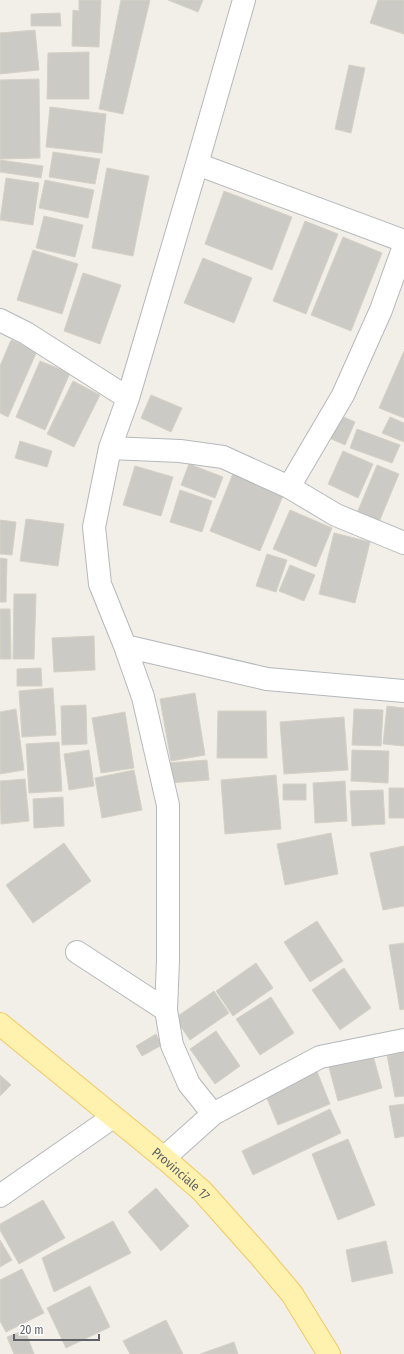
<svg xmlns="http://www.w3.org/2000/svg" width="404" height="1354" font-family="'Fira Sans Condensed',sans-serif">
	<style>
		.building { fill: #cccac5; stroke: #d6d1c6 }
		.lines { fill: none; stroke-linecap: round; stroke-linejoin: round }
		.minor-casing { stroke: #b5b8bc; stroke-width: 24 }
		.major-casing { stroke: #f2c960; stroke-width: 24 }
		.minor { stroke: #fff; stroke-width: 22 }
		.major { stroke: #fff2af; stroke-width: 22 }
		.labels { text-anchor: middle; stroke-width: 4; stroke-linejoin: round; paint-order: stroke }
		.street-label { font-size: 13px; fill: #5f6368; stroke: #fff }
	</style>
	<rect width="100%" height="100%" fill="#f1efe8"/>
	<path class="building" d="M79,0H101L99,47L72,46L73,10L79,11Z
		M121,0H150L123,114L99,109Z
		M168,0H203L198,12Z
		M378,0H404V34L370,23Z
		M60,13L61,26H31V14Z
		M35,30L39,70L0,74V33Z
		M89,52V99H47L48,53Z
		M349,65L365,68L351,133L335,129Z
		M39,79L40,158L0,159V80Z
		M50,107L106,114L102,153L46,147Z
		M53,152L100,159L95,184L49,177Z
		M0,160L43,166L41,178L0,172Z
		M107,168L149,176L133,256L92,248Z
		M6,178L39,183L33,225L0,220Z
		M45,180L94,190L88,218L39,208Z
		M224,191L292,217L272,270L205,244Z
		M44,216L83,225L75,257L36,248Z
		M305,221L338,234L306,314L273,301Z
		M343,237L382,253L351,331L311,315Z
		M33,250L78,264L62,314L17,300Z
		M203,258L252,278L234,323L184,303Z
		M83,273L121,285L100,344L64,331Z
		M11,340L37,351L8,417L0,413V366Z
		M404,351V418L379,408Z
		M40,361L70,373L45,430L16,417Z
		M73,381L100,395L74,447L47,434Z
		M151,395L182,408L171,432L141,418Z
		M337,414L355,422L345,445L327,437Z
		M390,417L404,423V442L382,433Z
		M357,429L400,445L392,463L350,448Z
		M20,441L52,451L47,467L15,458Z
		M343,451L373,464L358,498L328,484Z
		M189,464L223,477L215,498L181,485Z
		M377,465L399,474L379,522L357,513Z
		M135,466L173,477L161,516L123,505Z
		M234,471L285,491L260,551L210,531Z
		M180,490L212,501L202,532L170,522Z
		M290,510L332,528L316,567L273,549Z
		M26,519L64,524L58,566L20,561Z
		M0,520L16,522L12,555L0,554Z
		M334,533L370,542L355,603L319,594Z
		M267,554L287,560L276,592L256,586Z
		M0,558L7,559L6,602H0Z
		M290,565L315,575L304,601L279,591Z
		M14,594H36L34,659H13Z
		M0,609H10L11,659H0Z
		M94,636L95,670L54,672L52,638Z
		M41,668L42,686H17V669Z
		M53,688L56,735L22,737L19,691Z
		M195,693L205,755L171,761L160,699Z
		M86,705L87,744L62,745L61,706Z
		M387,706L404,708V746L383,744Z
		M16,709L24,770L0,774V712Z
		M354,709L383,710L381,746L352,745Z
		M218,711H266L267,758H217Z
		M125,712L134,768L101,773L92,718Z
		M344,717L348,770L284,774L280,722Z
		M59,742L62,791L29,793L26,744Z
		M89,750L94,786L69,790L64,754Z
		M352,750L389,751L388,783L351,781Z
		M207,760L209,780L169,783L167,763Z
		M134,770L142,810L102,818L95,778Z
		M276,775L281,829L225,834L221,780Z
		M25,779L29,821L1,824L0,781Z
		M345,781L347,821L315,823L313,783Z
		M283,784H306V800H283Z
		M389,788H404V818H389Z
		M383,790L385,824L352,826L350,791Z
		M63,797L64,826L34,828L33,799Z
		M331,833L338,874L285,885L277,844Z
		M64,843L91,881L33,923L6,885Z
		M404,846V906L383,910L370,853Z
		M317,921L343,961L310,982L284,942Z
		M404,943V1009L400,1010L389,945Z
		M256,963L273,988L233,1016L216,991Z
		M344,968L371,1008L340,1030L312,990Z
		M214,991L229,1013L190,1040L175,1018Z
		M271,997L294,1033L260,1055L236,1019Z
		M216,1031L240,1066L215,1084L190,1049Z
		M156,1034L162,1045L142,1056L136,1046Z
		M371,1048L382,1088L338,1101L327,1060Z
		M404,1052V1096L395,1097L387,1055Z
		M316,1069L330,1104L278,1125L264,1091Z
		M0,1075L11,1085L0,1096Z
		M404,1104V1136L395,1138L389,1106Z
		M330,1109L341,1133L253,1175L242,1151Z
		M348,1139L375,1205L338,1220L312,1154Z
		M156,1188L189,1226L161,1251L128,1212Z
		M43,1200L65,1238L19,1264L0,1230V1224Z
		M113,1221L131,1253L54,1292L42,1258Z
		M0,1240L12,1260L0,1267Z
		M386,1241L393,1273L352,1282L346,1250Z
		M22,1269L44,1313L6,1332L0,1321V1280Z
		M90,1286L110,1327L66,1348L47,1308Z
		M166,1320L183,1354H130L123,1341Z
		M25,1330L34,1354H14L7,1337Z
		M234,1342L238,1354H200Z"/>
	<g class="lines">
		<defs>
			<path id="minor" d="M244,0L197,164L128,398L110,448L94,527L100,584L125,646L267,679L404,691
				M197,164L404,241
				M0,320L26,333L128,398
				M110,448L180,451L223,457L289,487L336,515L404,543
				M289,487L343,395L381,310L404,246
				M125,646L143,697L168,805V960L166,1010L172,1045L189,1084L213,1114L164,1158
				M77,952L166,1010
				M213,1114L320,1057L404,1040
				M0,1196L113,1117"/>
			<g id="major">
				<path id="s1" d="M0,1024L164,1158L202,1191L260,1256L292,1294L329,1354"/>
			</g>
		</defs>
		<use href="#minor" class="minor-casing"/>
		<use href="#major" class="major-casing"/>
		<use href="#minor" class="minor"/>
		<use href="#major" class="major"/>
	</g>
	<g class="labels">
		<g class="street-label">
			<text dy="5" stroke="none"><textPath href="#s1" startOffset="235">Provinciale 17</textPath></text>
		</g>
	</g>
	<path d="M14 1334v6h85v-6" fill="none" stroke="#5f6368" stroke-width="2"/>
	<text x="20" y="1334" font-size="12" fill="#5f6368" stroke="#ffffff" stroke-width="3" paint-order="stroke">20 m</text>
</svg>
